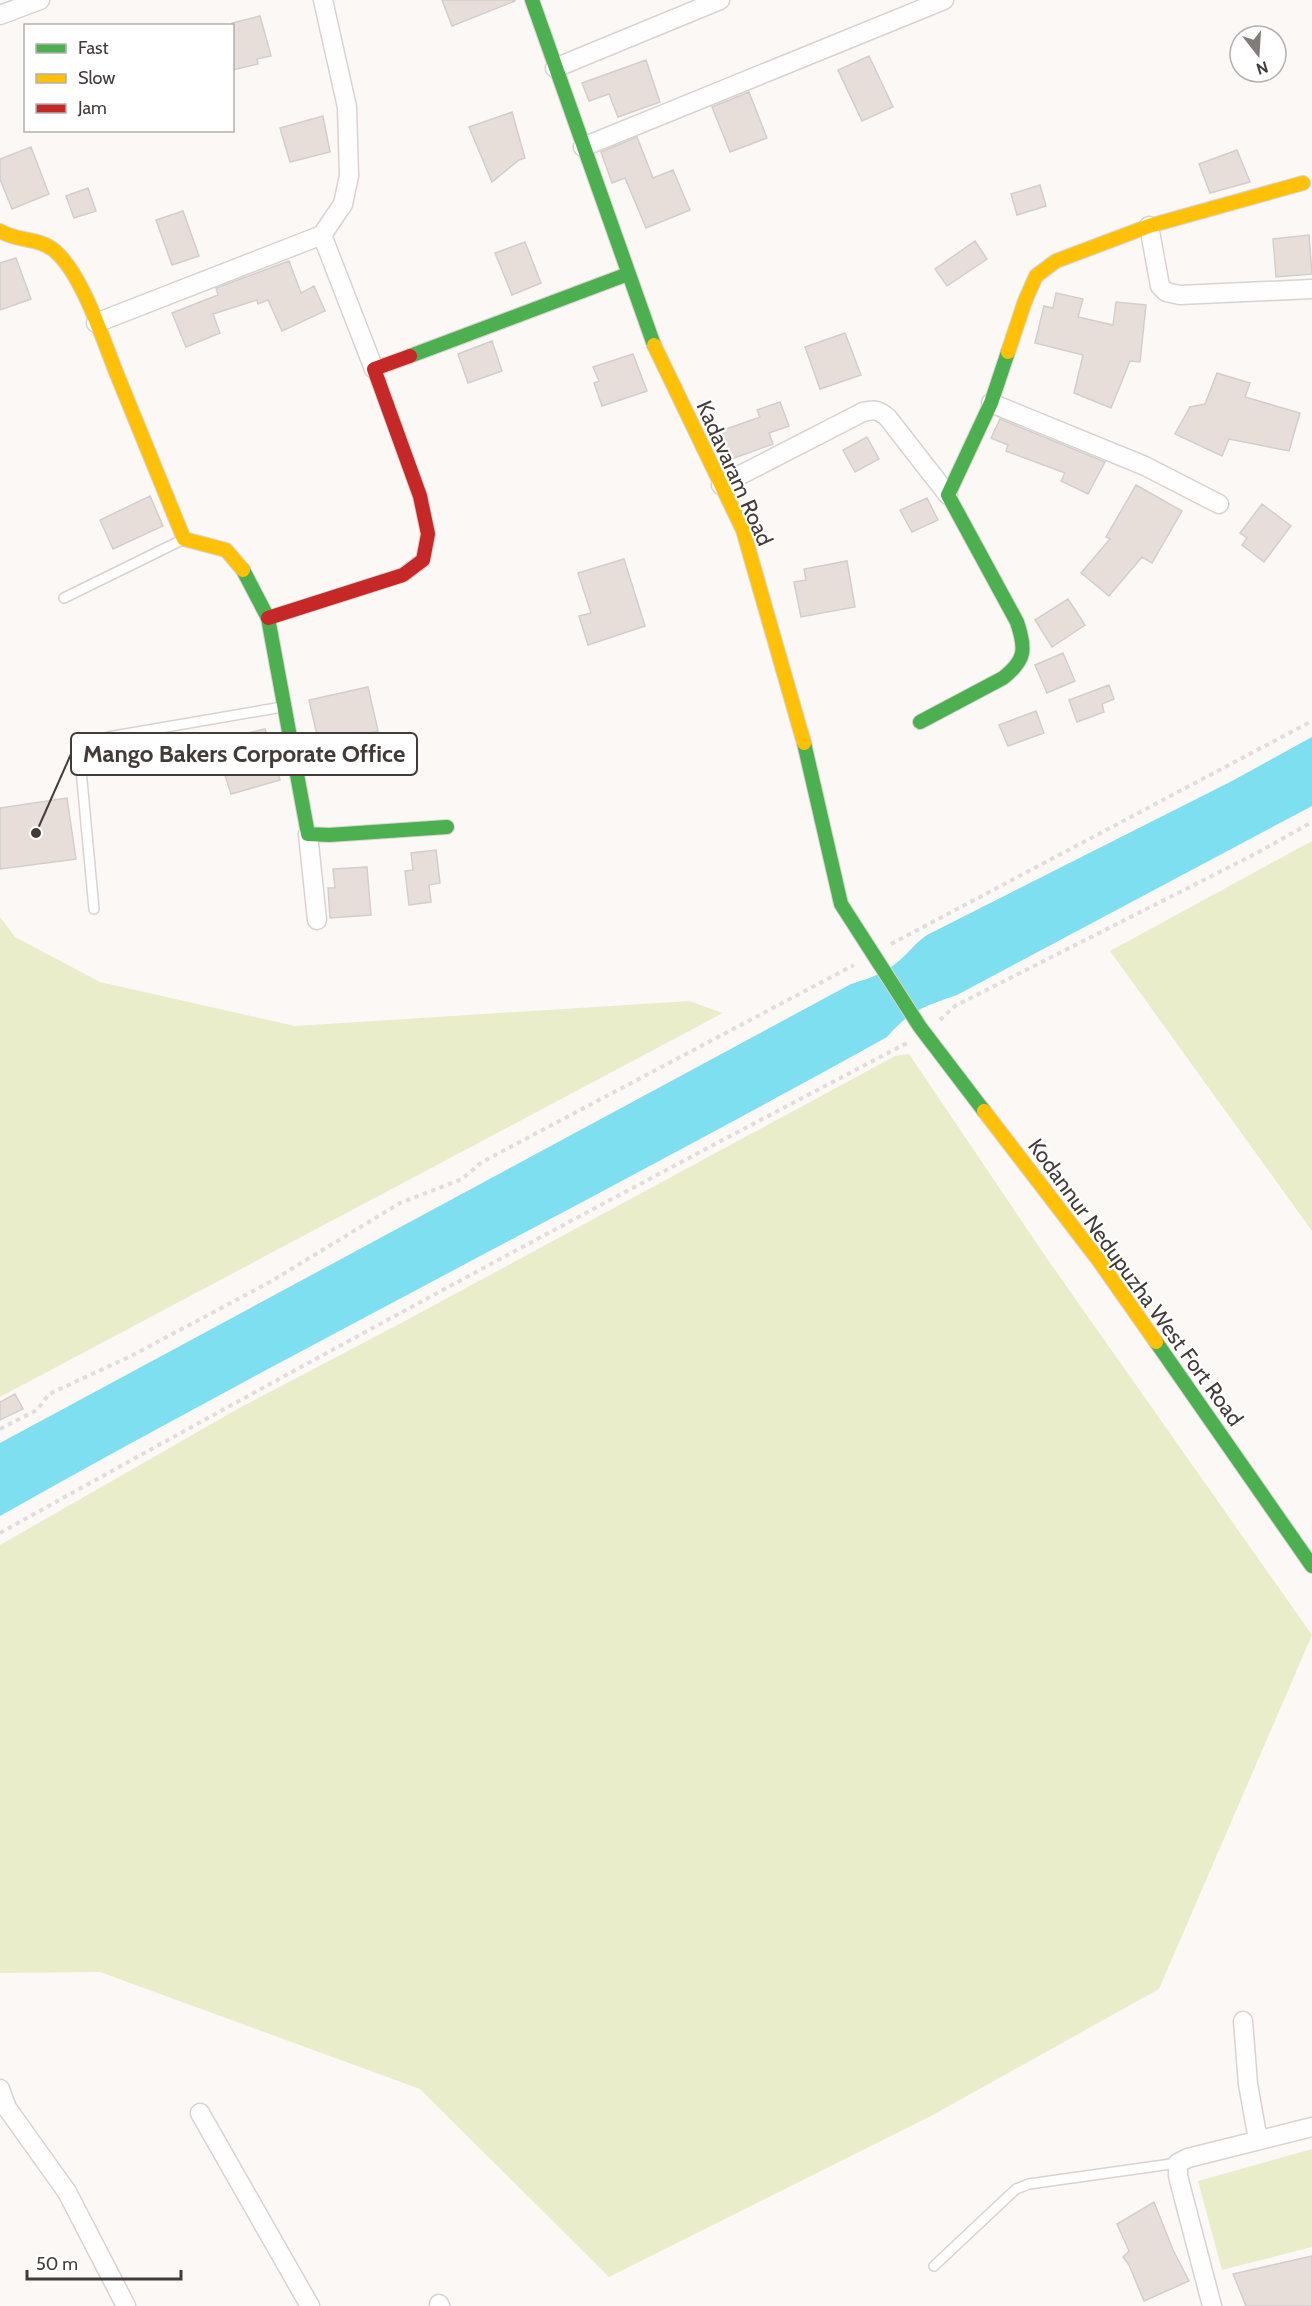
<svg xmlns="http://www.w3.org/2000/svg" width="1312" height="2306" font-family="Cabin,sans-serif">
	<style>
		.green { fill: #eaedca }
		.water { fill: #7ddfef }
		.building { fill: #e7deda; stroke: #d3cecc; stroke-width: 1.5 }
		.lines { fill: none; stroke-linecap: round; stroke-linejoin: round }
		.lane-casing { stroke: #d8d3d0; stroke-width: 12 }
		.street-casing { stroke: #d8d3d0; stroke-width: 21 }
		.fast-casing { stroke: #d8d3d0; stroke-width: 16 }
		.slow-casing { stroke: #d8d3d0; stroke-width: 16 }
		.jam-casing { stroke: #d8d3d0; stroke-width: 16 }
		.path { stroke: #e0dedd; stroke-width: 4; stroke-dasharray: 4.5 4.5; stroke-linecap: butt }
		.lane { stroke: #fffefe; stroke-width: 9 }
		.street { stroke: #fffefe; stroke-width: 18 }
		.fast { stroke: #4caf50; stroke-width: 14 }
		.slow { stroke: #ffc107; stroke-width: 14 }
		.jam { stroke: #c62828; stroke-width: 14 }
		.labels { text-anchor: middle; stroke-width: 4.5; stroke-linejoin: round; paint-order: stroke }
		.street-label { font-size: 22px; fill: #423b38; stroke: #fff }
		.leader { fill: none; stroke: #423b38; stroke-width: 2 }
		.callout-dot { fill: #423b38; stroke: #fff; stroke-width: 2 }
		.callout { fill: #fff; stroke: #423b38; stroke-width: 2 }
		.callout-label { font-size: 24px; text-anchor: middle; font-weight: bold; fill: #423b38 }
	</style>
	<rect width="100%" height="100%" fill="#fcf8f6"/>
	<path class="green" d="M1312,841V1231L1110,951Z
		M0,917L15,937L100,982L295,1026L689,1001L723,1013L0,1397Z
		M909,1054L1048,1260L1312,1635L1159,1989L931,2116L609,2277L420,2089L100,1972L0,1973V1545L241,1407L403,1322L895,1056Z
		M1312,2149V2247L1222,2270L1198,2181Z"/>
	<path class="water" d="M1312,737V806L957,995C925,1006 909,1011 887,1037C593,1200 293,1351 0,1516V1443L851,984C866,979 882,975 895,964C906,956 915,943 927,935L1232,781Z"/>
	<path class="building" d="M442,0H514L515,1L452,26Z
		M260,16L271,56L257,59L258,64L232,70V23Z
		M869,56L893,107L862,121L838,70Z
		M646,60L660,102L618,117L609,94L589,101L582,83Z
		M749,92L767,138L730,152L712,107Z
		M512,112L525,158L519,160L492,182L469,127Z
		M323,116L330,152L290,162L280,128Z
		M637,137L653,178L673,170L690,210L646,228L625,178L612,183L601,152Z
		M31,147L49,194L12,209L0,179V159Z
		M1237,150L1250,182L1210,193L1199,164Z
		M1040,185L1046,206L1017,215L1011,194Z
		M88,188L96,211L74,218L66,196Z
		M183,211L199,256L172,265L156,220Z
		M1309,235L1312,274L1276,277L1273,239Z
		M975,241L987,259L947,286L935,269Z
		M525,242L541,283L512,295L495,253Z
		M16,258L31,299L0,310V263Z
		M289,261L301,293L314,286L325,311L282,331L268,300L258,304L257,300L213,314L220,333L186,347L172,313L218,295L216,288Z
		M1056,293L1083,299L1078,317L1113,325L1116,302L1146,305L1140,362L1130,361L1111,408L1074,393L1083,355L1035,343L1044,306L1053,308Z
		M845,333L861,375L820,389L805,347Z
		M492,341L502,371L468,383L458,354Z
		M633,354L647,391L602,406L594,383L599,381L593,367Z
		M1217,373L1250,383L1245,397L1300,413L1289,451L1229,439L1222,456L1175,434L1190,407L1205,404Z
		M780,402L789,426L769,433L773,444L726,461L715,433L760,417L757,410Z
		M1000,419L1105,462L1088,494L1061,481L1065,473L1006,451L1008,445L991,438Z
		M867,437L879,459L855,472L843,450Z
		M1136,485L1182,511L1152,563L1142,557L1109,596L1081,573L1110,539L1106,537Z
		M150,496L163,526L113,549L100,520Z
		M927,498L938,520L912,532L900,510Z
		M1262,504L1291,526L1264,562L1242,545L1247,538L1240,533Z
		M624,559L645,626L588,645L579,616L591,613L578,573Z
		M847,561L855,607L801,617L794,582L806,580L804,569Z
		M1068,599L1085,625L1052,647L1035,620Z
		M1063,653L1075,681L1047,693L1035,665Z
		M1109,685L1114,699L1102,704L1104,712L1077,722L1069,700Z
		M368,687L378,731L319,744L309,700Z
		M1036,711L1044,733L1008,746L999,725Z
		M265,729L280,780L231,794L214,741Z
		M67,798L76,859L0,869V808Z
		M436,850L440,883L429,885L431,902L409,905L405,871L413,870L411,853Z
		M367,867L371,915L330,918L328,888H335L333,869Z
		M15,1394L23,1409L0,1420V1402Z
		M1154,2202L1173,2250L1189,2281L1144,2301L1129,2265L1123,2257L1129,2251L1117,2224Z
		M1312,2256V2306H1246L1233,2274Z"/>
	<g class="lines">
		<defs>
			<path id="lane" d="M64,598L182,540
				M94,909L80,759C87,745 93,741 108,737L282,707
				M934,2266L1016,2189L1029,2184L1178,2163"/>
			<path id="street" d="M0,15L40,0
				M555,68L720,0
				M583,147L944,0
				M1149,226L1160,286L1166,292L1180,295L1312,289
				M322,235L374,369
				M96,323L322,235L343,204L349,176L347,107L323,0
				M991,403L1145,466L1219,504
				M721,485L863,412C875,409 879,410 888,418L948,495
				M308,834L317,920
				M1243,2021L1248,2084L1258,2140
				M0,2089L7,2108L67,2192L126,2306
				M200,2113L310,2306
				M439,2304L440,2306
				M1212,2306L1178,2176V2163L1188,2158L1312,2127"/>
			<path id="fast" d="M532,0L654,345
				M410,356L628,274
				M243,570L268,618L308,834L329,835L447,827
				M920,722L1003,678C1026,660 1026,649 1017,622L948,495L991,403L1008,352
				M804,743L841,904L920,1027L984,1111
				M1156,1342L1312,1566"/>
			<path id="slow" d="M0,231C18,242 39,237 55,251C83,275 104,343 118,377C140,431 162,485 184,539L226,550L243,570
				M654,345L743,530L804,743
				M1008,352L1025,301L1036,276L1056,261L1149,226L1303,183
				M984,1111L1097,1258L1156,1342"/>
			<path id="jam" d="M268,618L403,575L423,560L428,534L420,496L374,369L410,356"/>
		</defs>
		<use href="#lane" class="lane-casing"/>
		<use href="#street" class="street-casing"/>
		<use href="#fast" class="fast-casing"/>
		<use href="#slow" class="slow-casing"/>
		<use href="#jam" class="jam-casing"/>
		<path class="path" d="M891,944L1312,721
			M940,1020L955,1006L1255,854L1312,822
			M0,1429L37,1410L49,1394L131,1356L270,1282L400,1203L462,1179L482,1162L854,965
			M0,1533C300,1366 603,1202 907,1043"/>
		<use href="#lane" class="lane"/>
		<use href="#street" class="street"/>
		<use href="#fast" class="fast"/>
		<use href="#slow" class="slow"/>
		<use href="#jam" class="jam"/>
	</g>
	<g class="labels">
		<g class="street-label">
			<text transform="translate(735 473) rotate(66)" y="8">Kadavaram Road</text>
			<text transform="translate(1136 1282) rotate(54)" y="8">Kodannur Nedupuzha West Fort Road</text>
		</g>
	</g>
	<path class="leader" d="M36 833L71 754"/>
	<circle class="callout-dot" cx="36" cy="833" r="6"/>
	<rect class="callout" x="71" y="733" width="346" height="42" rx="6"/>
	<g class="callout-label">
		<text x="244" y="762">Mango Bakers Corporate Office</text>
	</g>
	<rect x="24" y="24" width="210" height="108" fill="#ffffff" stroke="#b3b1af" stroke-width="1.5"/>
	<rect x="36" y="44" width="30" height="9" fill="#4caf50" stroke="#b3b1af" stroke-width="1.5"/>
	<text x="78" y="54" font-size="18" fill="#423b38">Fast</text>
	<rect x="36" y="74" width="30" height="9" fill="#ffc107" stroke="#b3b1af" stroke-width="1.5"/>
	<text x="78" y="84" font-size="18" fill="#423b38">Slow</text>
	<rect x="36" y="104" width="30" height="9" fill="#c62828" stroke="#b3b1af" stroke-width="1.5"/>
	<text x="78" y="114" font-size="18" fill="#423b38">Jam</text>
	<g transform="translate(1258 54) rotate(163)"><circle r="28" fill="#ffffff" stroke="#b3b1af" stroke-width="1.5"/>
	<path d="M0-4.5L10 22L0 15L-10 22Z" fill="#837d7a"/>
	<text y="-9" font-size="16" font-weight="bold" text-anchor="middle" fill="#423b38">N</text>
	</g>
	<path d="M27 2270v9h154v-9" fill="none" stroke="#423b38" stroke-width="3"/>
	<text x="36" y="2270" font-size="18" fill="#423b38" stroke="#ffffff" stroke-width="4.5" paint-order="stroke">50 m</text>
</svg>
